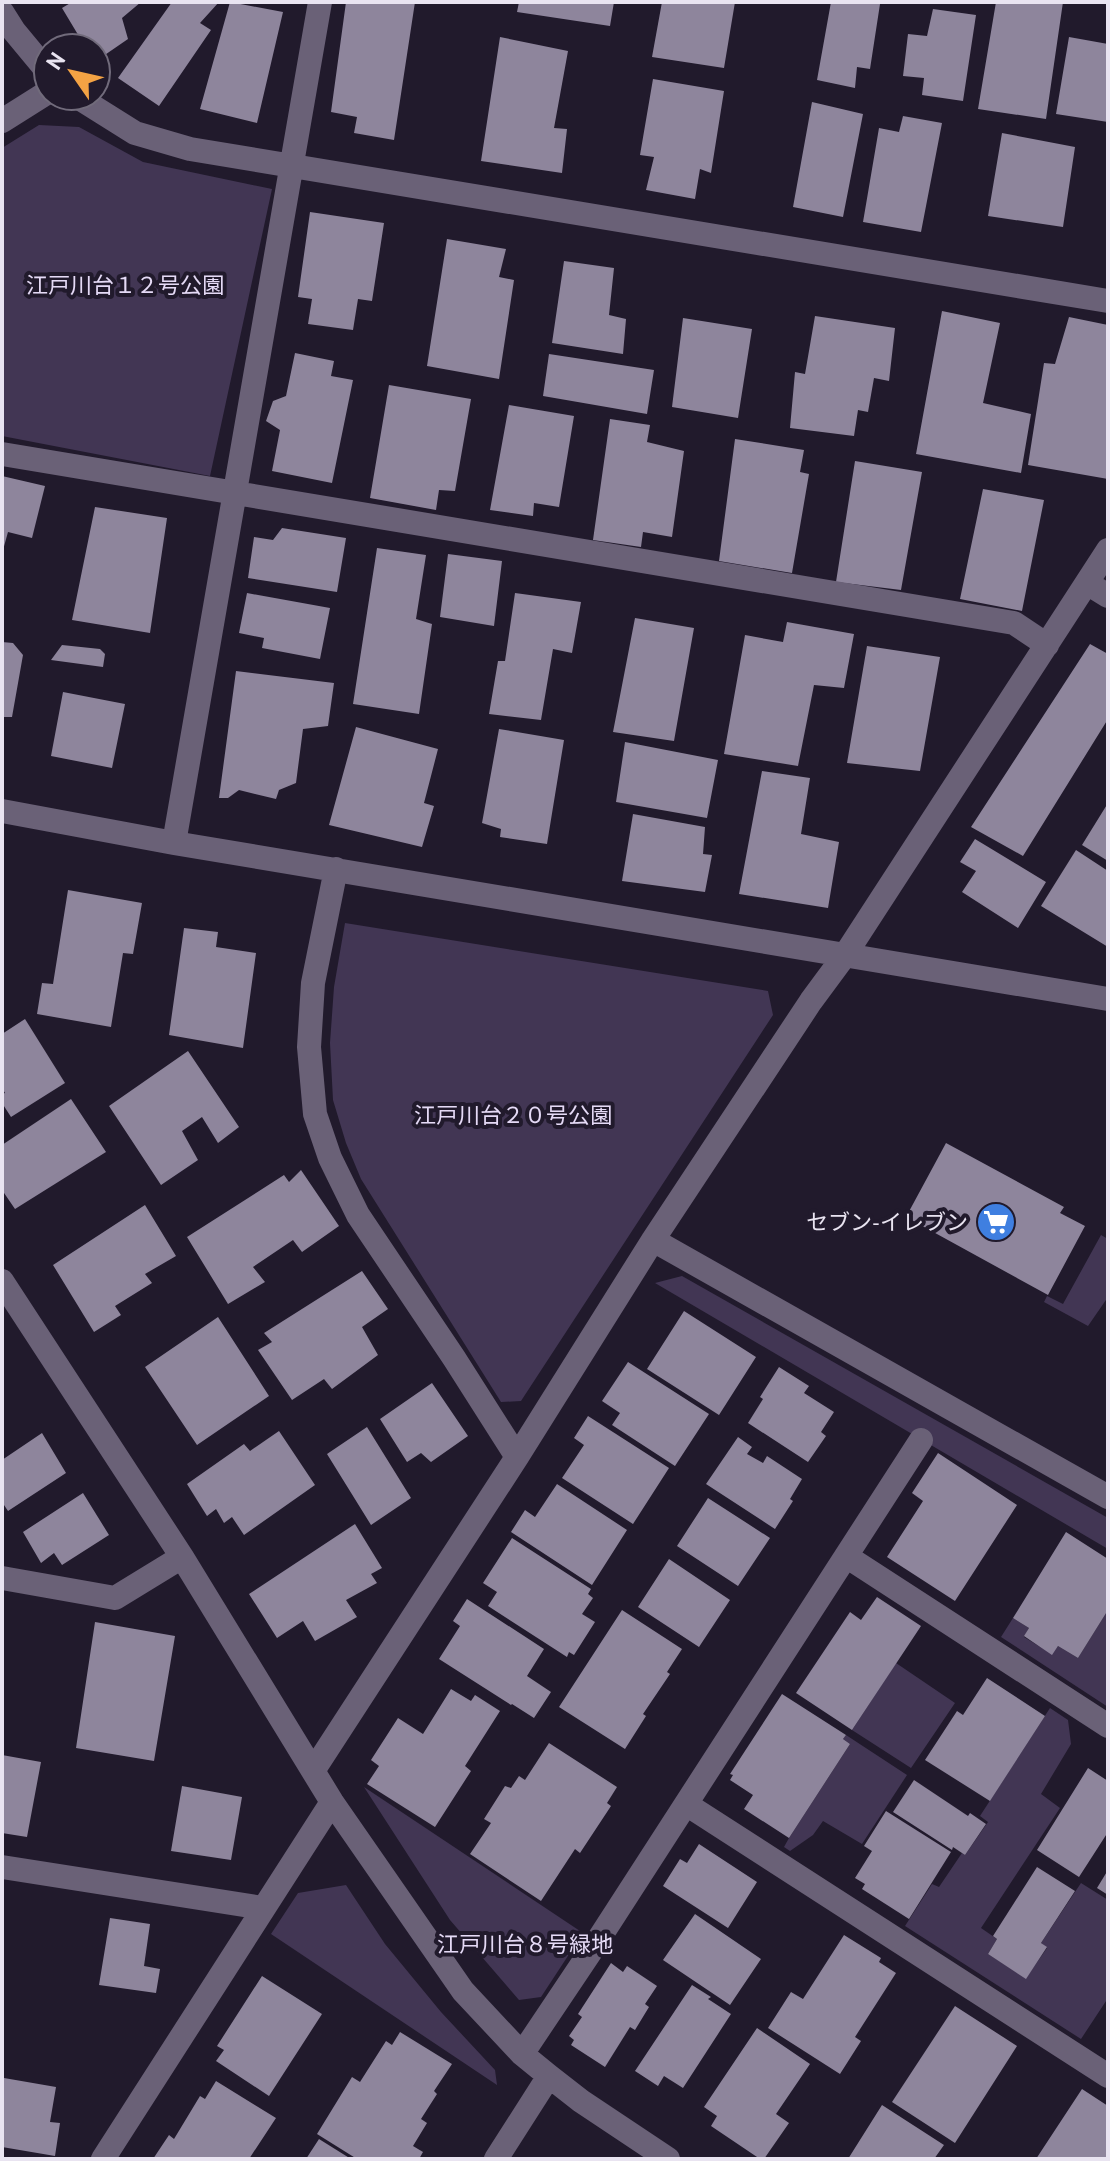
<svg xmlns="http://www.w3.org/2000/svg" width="1110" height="2161" font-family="'PT Sans','Noto Sans JP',sans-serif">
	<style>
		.green { fill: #423654 }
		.building { fill: #8e859c }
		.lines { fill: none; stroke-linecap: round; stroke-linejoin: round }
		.minor { stroke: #6a6177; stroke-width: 24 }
		.labels { text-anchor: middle; stroke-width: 8; stroke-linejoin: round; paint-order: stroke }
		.park-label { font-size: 22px; fill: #e5daf6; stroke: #211a2c }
		.poi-label { font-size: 22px; fill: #e9e4f1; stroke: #211a2c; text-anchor: end }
	</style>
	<rect width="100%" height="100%" fill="#211a2c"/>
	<path class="green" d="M39,125L79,127L143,162L272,189L210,476L2,436V148Z
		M345,923L768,991L773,1015L521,1401L501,1402L361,1179L346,1143L333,1100L330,1043L334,987Z
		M1101,1235L1108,1239V1297L1088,1326L1044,1302L1047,1296L1063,1304Z
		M682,1276L1108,1518V1549L655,1283Z
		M1108,1610V1707L1001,1637L1013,1618L1029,1628L1024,1637L1052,1654L1058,1646L1078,1658Z
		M896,1663L955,1703L911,1768L852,1730Z
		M1050,1708L1068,1720L1071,1744L1041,1794L1060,1808L981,1928L997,1939L988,1954L1026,1978L1047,1948L1041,1943L1081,1883L1108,1900V1998L1081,2039L905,1926L932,1884L939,1887L962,1853L965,1855L988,1822L980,1816Z
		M846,1735L907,1775L862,1844L823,1821L813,1835L790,1851L784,1847L789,1838L850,1744L843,1739Z
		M364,1787L583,1933L541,1997L519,2000L450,1920Z
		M346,1885L385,1944L441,2012L495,2070L497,2085L271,1934L298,1893Z"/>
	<path class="building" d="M72,2H141L122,18L128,39L96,61V48H86L62,8Z
		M172,2H219L200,23L211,30L159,106L118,78Z
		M230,2L283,12L257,123L200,109Z
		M346,2H415L394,140L354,133L357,117L331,112Z
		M519,2H614L610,26L517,12Z
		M662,2H735L724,68L652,57Z
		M831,2L880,4L870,69L857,67L855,88L817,80Z
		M996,2H1063L1046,119L978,109Z
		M933,9L976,15L963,101L922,95L924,78L903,76L908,34L927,36Z
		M500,37L568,51L554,128L567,129L562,173L481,161Z
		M1069,37L1108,44V122L1056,114Z
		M653,79L724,91L711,173L700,169L695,199L646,190L654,157L640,155Z
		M812,102L863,114L843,217L793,207Z
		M903,116L942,123L921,232L863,222L879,128L899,132Z
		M1002,133L1075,147L1063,227L988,216Z
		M310,212L384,223L372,301L358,299L353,330L308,324L312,299L298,297Z
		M447,239L506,249L499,277L514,280L499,379L427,366Z
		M564,261L614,268L609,315L626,319L623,354L552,343Z
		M942,311L1000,323L983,403L1031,414L1021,473L916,454Z
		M815,316L895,328L889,381L874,378L868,412L858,410L854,436L790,428L795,372L805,374Z
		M1069,317L1108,325V479L1028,465L1044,363L1055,364Z
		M683,318L752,329L738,418L672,407Z
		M295,353L334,361L331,376L353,380L332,483L272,471L280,430L266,421L273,401L286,396Z
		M549,354L654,370L647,414L543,396Z
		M389,385L471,399L455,491L439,490L436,510L370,498Z
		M509,405L574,416L559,507L534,503L533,516L490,510Z
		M610,419L650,425L647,442L684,451L672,537L643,532L641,547L593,540Z
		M735,439L804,450L800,472L809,474L792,573L719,561Z
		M855,461L922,472L901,590L836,582Z
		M2,476L45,486L32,538L8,532L3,550Z
		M983,489L1044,500L1022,611L960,599Z
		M95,507L167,518L150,633L72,620Z
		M282,528L346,538L337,592L248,578L254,537L273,540Z
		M377,548L426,555L416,619L432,624L419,714L353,704Z
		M448,554L502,561L494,626L440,617Z
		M247,593L330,608L320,659L262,648L264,638L239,633Z
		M515,593L581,602L572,653L553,649L541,720L489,714L498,661H505Z
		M635,618L694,628L674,741L613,732Z
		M787,622L854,634L844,688L814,685L798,766L724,754L745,635L783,642Z
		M2,642L13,643L23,655L12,717H2Z
		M1090,644L1108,654V719L1023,856L971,827Z
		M62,645L100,649L105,654L103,667L51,660Z
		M867,646L940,657L920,771L847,763Z
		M236,671L334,683L328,726L303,729L296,783L279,790L276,799L239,790L228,798H219Z
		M63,692L125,704L112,768L51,756Z
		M356,727L438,749L424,803L434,806L422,847L329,825Z
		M499,729L564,740L547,844L500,837L501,829L482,823Z
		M625,742L718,760L707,818L616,802Z
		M762,771L810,778L801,834L839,842L828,908L739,894Z
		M1108,803V861L1082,845Z
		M633,814L705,827L703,854L712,855L705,892L622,881Z
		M975,839L1046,882L1018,928L962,892L976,871L960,862Z
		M1076,850L1108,871V947L1041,906Z
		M68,890L142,903L133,954L123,953L111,1027L37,1014L42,983L53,984Z
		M184,928L218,932L216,947L256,953L243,1048L169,1035Z
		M25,1019L65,1083L11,1117L2,1103V1094L5,1093L2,1088V1034Z
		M188,1051L239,1127L218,1143L202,1117L182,1131L198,1160L161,1185L109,1106Z
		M71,1099L106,1152L15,1209L2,1190V1145Z
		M946,1143L1064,1207L1060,1213L1085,1226L1048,1295L906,1217Z
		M301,1170L339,1226L302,1252L293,1240L253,1267L265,1282L228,1304L187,1237L284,1175L289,1182Z
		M145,1205L176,1256L145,1274L152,1283L115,1306L121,1315L94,1332L53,1265Z
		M362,1271L388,1309L362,1327L378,1355L332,1389L324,1379L292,1400L258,1350L272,1342L264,1333Z
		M684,1311L756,1357L719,1415L647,1369Z
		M218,1317L269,1396L197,1445L145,1367Z
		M628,1362L709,1414L675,1466L612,1425L620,1413L602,1401Z
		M779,1367L809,1386L804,1393L834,1412L821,1432L826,1436L808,1462L748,1423L763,1399L760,1397Z
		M432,1383L468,1436L431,1462L421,1453L407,1462L380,1419Z
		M588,1416L669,1468L633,1524L562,1478L584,1445L574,1438Z
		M367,1427L411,1498L371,1525L327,1454Z
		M279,1431L315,1485L244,1535L232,1517L224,1523L216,1509L207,1516L187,1484L244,1444L250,1451Z
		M42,1433L66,1473L8,1511L2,1502V1460Z
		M738,1437L752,1447L747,1454L763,1463L767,1456L802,1479L790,1499L793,1501L775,1529L706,1484Z
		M938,1453L1017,1505L955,1601L887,1557L923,1501L912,1493Z
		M557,1484L627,1530L592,1585L511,1532L525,1510L535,1517Z
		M83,1493L109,1535L62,1565L54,1553L41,1563L23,1532Z
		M708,1498L770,1538L738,1586L677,1546Z
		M355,1524L382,1568L371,1574L377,1583L346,1600L357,1617L315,1641L303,1621L277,1638L249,1594Z
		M1066,1532L1108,1559V1610L1078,1658L1058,1646L1052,1655L1024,1636L1029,1628L1013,1618Z
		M512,1538L591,1589L588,1594L593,1598L582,1614L595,1622L574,1655L569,1652L567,1657L488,1606L497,1592L483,1583Z
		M669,1559L730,1600L699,1647L638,1607Z
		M877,1597L921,1626L852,1730L796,1693L850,1612L861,1620Z
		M467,1599L544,1649L527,1676L551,1692L534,1718L512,1704L511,1705L439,1659L460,1626L453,1621Z
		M622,1610L682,1649L667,1672L670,1674L643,1714L646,1716L625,1749L559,1707Z
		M95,1622L175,1636L154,1761L76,1748Z
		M987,1678L1045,1716L990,1801L925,1760L957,1711L963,1715Z
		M451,1689L471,1701L475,1695L500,1711L465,1766L471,1771L435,1827L367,1784L379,1766L371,1760L398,1718L423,1734Z
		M782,1694L846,1735L843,1739L850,1744L789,1838L744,1809L753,1795L730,1780L733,1775L730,1774Z
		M549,1743L617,1787L607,1803L611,1806L580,1853L575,1849L541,1901L470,1854L491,1823L484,1819L505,1786L511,1788L519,1776L525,1780Z
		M2,1755L41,1762L27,1837L2,1833Z
		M1088,1768L1108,1781V1832L1079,1877L1037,1850Z
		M914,1780L968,1816L970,1813L986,1824L965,1855L953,1847L952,1850L893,1812Z
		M182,1786L242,1797L231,1860L171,1851Z
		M886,1811L951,1852L909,1919L862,1889L865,1884L855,1878L872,1851L864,1846Z
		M699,1844L757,1882L728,1928L663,1886L680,1859L687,1863Z
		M1037,1867L1075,1891L1041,1943L1047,1947L1026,1979L988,1954L997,1939L993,1936Z
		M1108,1870V1895L1097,1888Z
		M695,1914L761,1959L730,2005L663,1960Z
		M110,1918L150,1924L144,1966L160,1969L156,1993L99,1985Z
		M844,1935L881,1958L879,1962L896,1973L855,2037L861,2041L840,2074L768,2028L791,1992L803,1999Z
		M611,1963L623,1972L627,1966L657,1986L645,2004L649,2007L635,2030L630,2027L605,2067L571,2045L574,2040L569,2036L582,2017L578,2014Z
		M262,1976L322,2014L269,2096L216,2061L224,2050L217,2046Z
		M692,1985L711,1997L708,1999L731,2014L683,2088L664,2076L658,2086L635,2071Z
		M955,2006L1017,2046L955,2143L892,2102Z
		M757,2028L810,2064L776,2114L789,2123L764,2159H760L711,2126L717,2116L704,2107Z
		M400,2032L452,2064L434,2091L437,2094L421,2119L427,2123L413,2146L423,2152L419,2159H357L317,2134L352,2077L360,2082L386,2041L392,2045Z
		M4,2078L56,2087L50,2122L60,2123L55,2156L2,2147V2091Z
		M216,2081L276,2118L249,2159H153L169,2135L174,2139L200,2096L205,2099Z
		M1082,2089L1108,2106V2159H1036Z
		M882,2105L944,2145L934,2159H848Z
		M319,2139L351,2159H306Z"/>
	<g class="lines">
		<path class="minor" d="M2,12L14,31L48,72
			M76,96L135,133L190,149L1108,301
			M2,121L48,92
			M2,454L1014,623L1047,645
			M1087,583L1108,596
			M2,811L174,843L1108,999
			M174,843L320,2
			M336,869L313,983L309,1047L315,1114L330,1158L358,1215L454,1358L517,1457
			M653,1240L1108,1497
			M2,1281L182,1557L332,1802L463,1991L522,2054L549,2076L581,2101L668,2159
			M846,1556L1108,1726
			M2,1578L115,1598L182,1557
			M313,1771L517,1457L653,1240L811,1001L845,955L1108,550
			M686,1804L1108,2076
			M2,1867L263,1908
			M522,2054L591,1951L921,1440
			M103,2159L332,1802
			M496,2159L549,2076"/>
	</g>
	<defs>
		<symbol id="supermarket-disc" viewBox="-11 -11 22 22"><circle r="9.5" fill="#3f7fe0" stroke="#211a2c"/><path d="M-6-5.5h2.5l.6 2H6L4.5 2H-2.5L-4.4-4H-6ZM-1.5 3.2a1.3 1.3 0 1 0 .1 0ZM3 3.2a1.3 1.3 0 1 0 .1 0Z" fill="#fff"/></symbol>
	</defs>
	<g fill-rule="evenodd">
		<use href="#supermarket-disc" x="974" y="1200" width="44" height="44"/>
	</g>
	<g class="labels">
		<g class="park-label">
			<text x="125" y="293">江戸川台１２号公園</text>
			<text x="513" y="1123">江戸川台２０号公園</text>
			<text x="525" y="1952">江戸川台８号緑地</text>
		</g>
		<g class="poi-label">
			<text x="968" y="1230">セブン-イレブン</text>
		</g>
	</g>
	<rect width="1110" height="2161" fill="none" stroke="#e9e4f1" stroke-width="8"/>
	<g transform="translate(72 72) rotate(304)"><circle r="38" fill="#211a2c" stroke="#716b7b" stroke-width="2"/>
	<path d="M0-6L14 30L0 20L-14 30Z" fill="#f4a344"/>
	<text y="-12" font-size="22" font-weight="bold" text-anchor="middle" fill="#e9e4f1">N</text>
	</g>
</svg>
